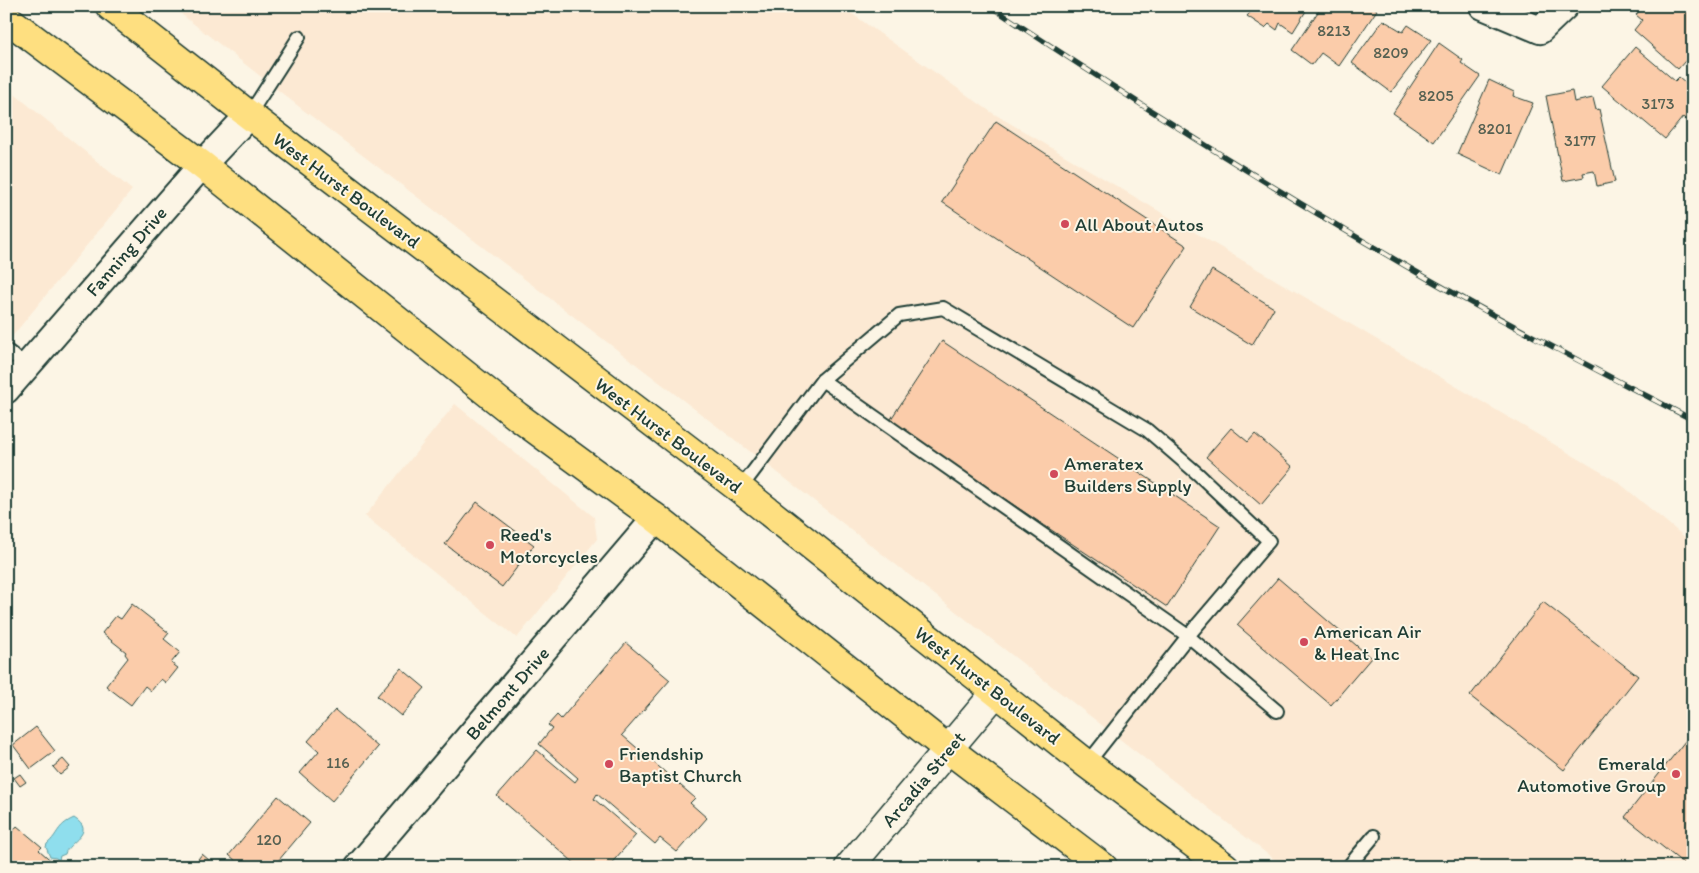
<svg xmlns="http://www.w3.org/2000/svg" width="1699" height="873" font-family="Itim,sans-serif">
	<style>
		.built { fill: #fce9d3 }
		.water { fill: #8fdeed; stroke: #629ea3 }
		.building { fill: #fbccaa; stroke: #1f3d34 }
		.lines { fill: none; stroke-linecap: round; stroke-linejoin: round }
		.lane-casing { stroke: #1f3d34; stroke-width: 16 }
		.street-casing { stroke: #1f3d34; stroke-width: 30 }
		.secondary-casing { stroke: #1f3d34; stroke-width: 31 }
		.primary-casing { stroke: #1f3d34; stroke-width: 31 }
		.lane { stroke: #fcf5e5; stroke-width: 12 }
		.street { stroke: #fcf5e5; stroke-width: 26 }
		.secondary { stroke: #fcf5e5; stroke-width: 28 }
		.primary { stroke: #fedf80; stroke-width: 28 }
		.rail-casing { stroke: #1f3d34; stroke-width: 5.5 }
		.rail { stroke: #fcf5e5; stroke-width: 4; stroke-dasharray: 11; stroke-linecap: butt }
		.poi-dot { fill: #d1495b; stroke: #fcf5e5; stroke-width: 2 }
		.labels { text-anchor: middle; stroke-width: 4; stroke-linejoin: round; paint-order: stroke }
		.number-label { font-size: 16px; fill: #566152 }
		.street-label { font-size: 19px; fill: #1f3d34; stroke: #fcf5e5 }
		.poi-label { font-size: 19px; fill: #1f3d34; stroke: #fcf5e5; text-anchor: start }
	</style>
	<rect width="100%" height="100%" fill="#fcf5e5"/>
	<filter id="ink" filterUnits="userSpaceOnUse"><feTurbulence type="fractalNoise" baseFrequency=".02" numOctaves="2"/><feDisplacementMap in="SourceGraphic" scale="10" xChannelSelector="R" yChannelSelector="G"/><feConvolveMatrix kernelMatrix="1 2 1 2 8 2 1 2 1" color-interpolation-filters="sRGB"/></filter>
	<g filter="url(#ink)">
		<path class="built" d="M171,6H841L991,112L1618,482L1693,544V867H1284L777,472L302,109Z
			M6,87L132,190L6,344Z
			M455,404L594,517L597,539L517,638L365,516Z"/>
		<path class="water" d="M74,818C98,833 67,842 65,854L60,856L59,860L56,858L50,857L46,847L47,844C59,834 56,826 74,818Z"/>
		<path class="building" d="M1253,6H1309L1293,32L1280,23L1277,30L1269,24L1265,28L1247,16L1255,7Z
			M1322,6H1372L1377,10L1339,66L1321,53L1312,65L1292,50Z
			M1643,6H1684L1693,14V52L1678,69L1634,30L1642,20L1636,15Z
			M1383,20L1403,32L1408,25L1431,40L1391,92L1352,63Z
			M1439,43L1463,60L1461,63L1480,76L1434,142L1393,113Z
			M1635,47L1675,81L1679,77L1693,89V125L1683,117L1665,139L1602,86Z
			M1489,80L1514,92L1513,96L1533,103L1502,175L1457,154Z
			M1572,91L1574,102L1593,98L1596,110L1599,109L1615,182L1597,186L1594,171L1583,173L1584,177L1563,181L1546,96Z
			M996,121L1187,246L1133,328L942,202Z
			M1212,270L1274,308L1252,345L1190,307Z
			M942,341L1220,526L1167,607L889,422Z
			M1231,428L1248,442L1255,434L1293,467L1261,505L1206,457Z
			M477,502L534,545L502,587L445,544Z
			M1278,578L1371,658L1331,705L1237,625Z
			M1543,602L1638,676L1564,770L1470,696Z
			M132,604L169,633L164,639L180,652L171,663L178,668L166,683L161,679L151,691L145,686L131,705L106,686L128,658L125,654L126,652L102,633L116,616L121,619Z
			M626,643L670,680L622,735L695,798L690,803L707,818L677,852L660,838L655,844L597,794L594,799L636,835L608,867H579L497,796L537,750L575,782L578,778L539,744L552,728L548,725L557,715L561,719Z
			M401,668L425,688L401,716L377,696Z
			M335,710L378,747L332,801L300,773L319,751L308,741Z
			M36,727L55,751L31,769L13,745Z
			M1693,731V867H1688L1625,817Z
			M63,759L70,767L60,775L53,767Z
			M20,774L26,782L20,786L14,778Z
			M278,796L310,823L273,867H243L229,855Z
			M17,826L42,847L39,850L55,864L53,867H6V840Z
			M202,854L217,867H192Z"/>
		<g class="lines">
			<defs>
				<path id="lane" d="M249,115L299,37
					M6,350L26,365
					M822,380L1188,636L1277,711
					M740,489L822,380L899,315L943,308L1147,430L1198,474L1269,541L1188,636L1087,764
					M1348,867L1374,836"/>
				<path id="street" d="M1483,6L1540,30L1565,6
					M6,390L202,165L249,115
					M358,867L656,518"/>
				<path id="secondary" d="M849,867L997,691"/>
				<path id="primary" d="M110,6L249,115L740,489L1087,764L1225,867
					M6,18L202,165L517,416L656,518L948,749L1103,867"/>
			</defs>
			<use href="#lane" class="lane-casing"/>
			<use href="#street" class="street-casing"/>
			<use href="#secondary" class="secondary-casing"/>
			<use href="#primary" class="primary-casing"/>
			<use href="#lane" class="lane"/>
			<use href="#street" class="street"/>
			<use href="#secondary" class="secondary"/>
			<use href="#primary" class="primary"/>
			<defs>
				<path id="rail" d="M990,6C1130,99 1273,189 1418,273C1508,325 1601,372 1693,420"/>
			</defs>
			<use href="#rail" class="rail-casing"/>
			<use href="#rail" class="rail"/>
		</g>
	</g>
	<g class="poi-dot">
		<circle cx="1065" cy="224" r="5"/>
		<circle cx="1054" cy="474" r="5"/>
		<circle cx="490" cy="545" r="5"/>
		<circle cx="1304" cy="642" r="5"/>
		<circle cx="609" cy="764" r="5"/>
		<circle cx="1676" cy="774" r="5"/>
	</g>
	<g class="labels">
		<g class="number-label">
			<text x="1334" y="36">8213</text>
			<text x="1391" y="58">8209</text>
			<text x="1436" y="101">8205</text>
			<text x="1658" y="109">3173</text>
			<text x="1495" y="134">8201</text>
			<text x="1580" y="146">3177</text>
			<text x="338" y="768">116</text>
			<text x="269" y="845">120</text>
		</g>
		<g class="street-label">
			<text transform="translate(347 190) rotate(37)" y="7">West Hurst Boulevard</text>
			<text transform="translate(126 251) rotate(-49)" y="7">Fanning Drive</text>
			<text transform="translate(669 435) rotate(37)" y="7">West Hurst Boulevard</text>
			<text transform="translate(988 685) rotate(38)" y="7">West Hurst Boulevard</text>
			<text transform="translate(507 693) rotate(-49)" y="7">Belmont Drive</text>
			<text transform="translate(923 779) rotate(-50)" y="7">Arcadia Street</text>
		</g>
		<g class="poi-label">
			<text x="1075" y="231">All About Autos</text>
			<text x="1064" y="470">Ameratex<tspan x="1064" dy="22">Builders Supply</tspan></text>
			<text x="500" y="541">Reed's<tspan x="500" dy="22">Motorcycles</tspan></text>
			<text x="1314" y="638">American Air<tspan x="1314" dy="22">&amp; Heat Inc</tspan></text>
			<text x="619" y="760">Friendship<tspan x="619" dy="22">Baptist Church</tspan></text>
			<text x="1666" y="770" text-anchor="end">Emerald<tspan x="1666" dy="22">Automotive Group</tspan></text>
		</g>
	</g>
	<rect width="1699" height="873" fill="none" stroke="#fcf5e5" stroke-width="25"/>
	<rect x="12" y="12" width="1674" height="848" fill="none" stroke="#1f3d34" stroke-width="2" filter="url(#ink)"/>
</svg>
